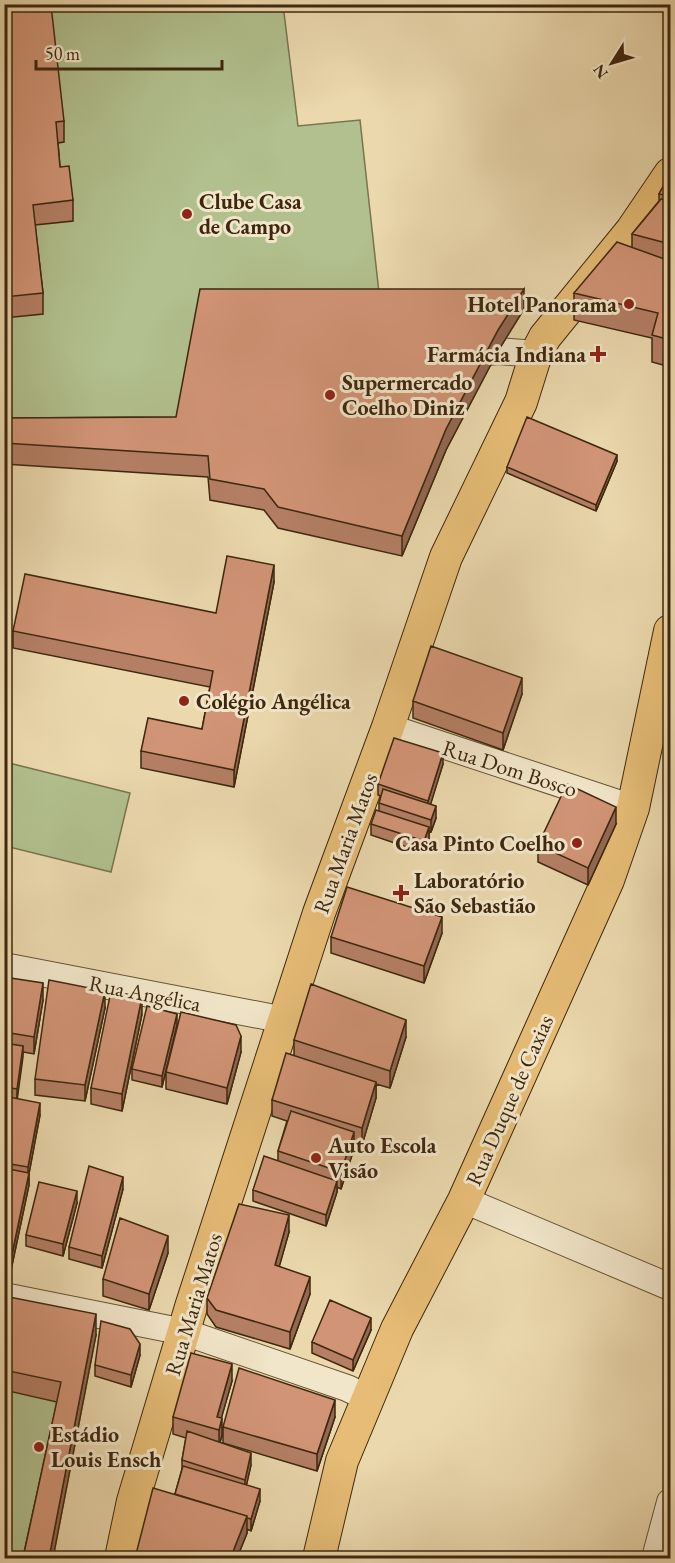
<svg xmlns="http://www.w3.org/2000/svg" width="675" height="1563" font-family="'EB Garamond',serif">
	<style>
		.pitch { fill: #b1c08e; stroke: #78744e; stroke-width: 1.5 }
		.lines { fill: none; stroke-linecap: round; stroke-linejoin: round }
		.minor-casing { stroke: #695336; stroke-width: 28 }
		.major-casing { stroke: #3e270e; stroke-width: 34 }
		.minor { stroke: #f2e6ca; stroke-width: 26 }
		.major { stroke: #e6bc76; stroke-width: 32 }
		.wall { fill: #b47f65; stroke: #3e270e; stroke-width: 1.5 }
		.shaded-wall { fill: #926853; stroke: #3e270e; stroke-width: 1.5 }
		.building { fill: #d19476; stroke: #3e270e; stroke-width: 1.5 }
		.poi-dot { fill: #8f2418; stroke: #f2e6ca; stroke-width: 2 }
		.labels { text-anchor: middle; stroke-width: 6; stroke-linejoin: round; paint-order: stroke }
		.poi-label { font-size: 22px; font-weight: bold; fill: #3e270e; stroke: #f2e6ca; text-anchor: start }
		.street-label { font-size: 22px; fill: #3e270e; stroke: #f2e6ca }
	</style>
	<rect width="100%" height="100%" fill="#ebd8ad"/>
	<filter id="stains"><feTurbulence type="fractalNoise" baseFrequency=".00333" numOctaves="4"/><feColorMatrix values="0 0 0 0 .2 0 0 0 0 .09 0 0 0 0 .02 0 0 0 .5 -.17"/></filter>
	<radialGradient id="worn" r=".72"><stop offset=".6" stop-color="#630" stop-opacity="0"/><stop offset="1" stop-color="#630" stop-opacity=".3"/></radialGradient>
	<path class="pitch" d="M4,5H283L298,126L360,120L380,302L176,438L5,439Z
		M5,762L130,793L111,872L5,846Z
		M4,1317L96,1335L53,1558H5Z"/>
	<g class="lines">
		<defs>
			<path id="minor" d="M465,354L498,351L536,354
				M388,727L633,808
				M4,966L285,1020
				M464,1200L670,1287
				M4,1296L184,1332L347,1388L368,1398
				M655,1558L670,1502"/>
			<path id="major" d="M121,1558L133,1501L191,1307L319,913L388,727L446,557L521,402L536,354L545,337L632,230L670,174
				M319,1558L342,1461L397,1329L464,1200L608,880L633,808L670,631"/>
		</defs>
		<use href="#minor" class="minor-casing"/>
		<use href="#major" class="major-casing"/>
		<use href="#minor" class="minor"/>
		<use href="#major" class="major"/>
	</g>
	<path class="wall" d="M372,4H407V5L372,9Z
		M4,10L64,121V142L58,143L60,167L73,200V221L35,225L43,293V314L4,318Z
		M670,174V367L652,362V338L574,320V293L632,247V234L659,201V194Z
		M524,309L498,351L446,450L402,556L278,528L264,510L210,500L208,477L4,464V418L176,417Z
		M617,461L596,511L507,473V467Z
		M274,582L234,787L141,768V751L202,729L210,687L13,648V631L216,613Z
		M522,694L503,750L413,718V701Z
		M443,764L430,804L436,818L431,832L429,831V839L424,853L371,835V824L379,811V803L381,796L378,795V784Z
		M616,824L588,885L538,862V845Z
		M442,933L424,983L331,953V937Z
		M4,977L43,1000L34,1054L23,1052L17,1098L40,1115L29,1173V1185L11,1270L4,1269Z
		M105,1008L85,1101L35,1095V1079Z
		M142,1014L122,1111L91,1104V1088Z
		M177,1025L162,1087L132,1080V1069Z
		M406,1037L390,1088L376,1084V1098L362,1145L354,1142V1149L341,1189L337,1187V1192L326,1226L253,1201V1190L278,1161V1151L287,1121L272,1116V1100L294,1055V1040Z
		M241,1052L227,1104L166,1089V1072Z
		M123,1189L102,1268L69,1259V1247Z
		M77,1203L63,1256L26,1246V1235Z
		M289,1232L279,1266L310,1294L290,1349L216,1327L207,1314V1298Z
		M168,1253L149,1310L103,1296V1279Z
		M4,1296L96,1335L23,1557L57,1402L4,1390Z
		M371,1330L353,1371L312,1353V1342Z
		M140,1355L131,1387L95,1376V1365Z
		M232,1381L221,1418L222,1435L220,1442L251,1465L246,1485L260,1501L251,1531L247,1529V1533L237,1558H135L175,1494L182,1469V1460L186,1438L173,1434V1417Z
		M335,1417L317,1471L223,1443V1427Z"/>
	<path class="shaded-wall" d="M524,289V309L498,351L446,450L402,556V536L446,429L498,330Z
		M617,455V461L596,511V505Z
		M274,565V582L234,787V770Z
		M522,678V694L503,750V733Z
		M443,753V764L428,813V801Z
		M436,806V818L431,832V820Z
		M616,807V824L588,885V868Z
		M429,827V839L424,853V841Z
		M442,917V933L424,983V966Z
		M43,983V1000L34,1054V1037Z
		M105,991V1008L85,1101V1085Z
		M142,997V1014L122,1111V1094Z
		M177,1014V1025L162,1087V1076Z
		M406,1020V1037L390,1088V1071Z
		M241,1036V1052L227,1104V1088Z
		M23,1046V1057L17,1101V1089Z
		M376,1082V1098L362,1145V1128Z
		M40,1103V1115L28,1179V1167Z
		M354,1132V1149L341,1189V1172Z
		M29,1173V1185L11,1270V1259Z
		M123,1177V1189L102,1268V1256Z
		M337,1181V1192L326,1226V1215Z
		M77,1191V1203L63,1256V1244Z
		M289,1215V1232L275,1282V1265Z
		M168,1236V1253L149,1310V1294Z
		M310,1277V1294L290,1349V1332Z
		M96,1314V1335L53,1558H49Z
		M371,1318V1330L353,1371V1360Z
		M140,1344V1355L131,1387V1375Z
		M232,1364V1381L218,1430L217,1417Z
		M335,1400V1417L317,1471V1454Z
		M222,1418V1435L219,1447V1430Z
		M251,1453V1465L245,1492V1480Z
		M260,1489V1501L251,1531V1519Z
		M247,1516V1533L237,1558H231L234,1549Z"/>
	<path class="building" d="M51,5L64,121L56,122L60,167L69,166L73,200L33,205L43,293L4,297V10Z
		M670,174V196L659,194Z
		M661,199L670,201V244L632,234Z
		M617,242L670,261V340L652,335L658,313L574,293Z
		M200,289H524L498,330L446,429L402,536L278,507L264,489L210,479L208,456L4,443V418L176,417Z
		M527,417L617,455L596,505L507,467Z
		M227,556L274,565L234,770L141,751L148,718L202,729L213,671L13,631L25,574L216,613Z
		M431,646L522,678L503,733L413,701Z
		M394,738L443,753L428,801L378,784Z
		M567,784L616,807L588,868L538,845Z
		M383,789L436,806L431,820L379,803Z
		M376,810L429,827L424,841L371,824Z
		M347,887L442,917L424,966L331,937Z
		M4,977L43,983L34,1037L4,1032Z
		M49,980L105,991L85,1085L35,1079Z
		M311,984L406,1020L390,1071L294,1040Z
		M111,991L142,997L122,1094L91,1088Z
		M147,1006L177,1014L162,1076L132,1069Z
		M181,1012L236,1025L241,1036L227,1088L166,1072Z
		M4,1043L23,1046L17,1089L4,1087Z
		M286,1053L376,1082L362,1128L272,1100Z
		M4,1096L40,1103L28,1167L4,1163Z
		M291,1111L354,1132L341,1172L278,1151Z
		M264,1156L337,1181L326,1215L253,1190Z
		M89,1166L123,1177L102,1256L69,1247Z
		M4,1168L29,1173L11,1259L4,1258Z
		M39,1182L77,1191L63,1244L26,1235Z
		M239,1204L289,1215L275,1265L310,1277L290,1332L216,1310L207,1298Z
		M120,1218L168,1236L149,1294L103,1279Z
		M4,1296L96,1314L49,1558H23L61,1382L4,1370Z
		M330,1300L371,1318L353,1360L312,1342Z
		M101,1321L130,1329L140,1344L131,1375L95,1365Z
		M191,1353L232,1364L217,1417L222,1418L219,1430L173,1417Z
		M239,1368L335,1400L317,1454L223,1427Z
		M187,1431L251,1453L245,1480L182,1460Z
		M183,1466L260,1489L251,1519L247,1518V1516L175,1494Z
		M153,1488L247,1516L234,1549L231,1558H135Z
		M8,1555L23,1557V1558H8Z"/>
	<g class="poi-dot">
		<circle cx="187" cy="214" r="6"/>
		<circle cx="629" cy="304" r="6"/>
		<path d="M595 345h6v6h6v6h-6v6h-6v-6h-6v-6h6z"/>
		<circle cx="330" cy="395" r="6"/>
		<circle cx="184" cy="701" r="6"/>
		<circle cx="577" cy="843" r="6"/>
		<path d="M398 884h6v6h6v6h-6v6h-6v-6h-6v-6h6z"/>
		<circle cx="316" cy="1158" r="6"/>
		<circle cx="39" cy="1447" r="6"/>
	</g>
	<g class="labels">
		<g class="poi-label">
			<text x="199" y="209">Clube Casa<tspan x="199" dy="25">de Campo</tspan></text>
			<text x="617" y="312" text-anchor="end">Hotel Panorama</text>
			<text x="586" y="362" text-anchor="end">Farmácia Indiana</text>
			<text x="342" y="390">Supermercado<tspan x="342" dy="25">Coelho Diniz</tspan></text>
			<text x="196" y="709">Colégio Angélica</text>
			<text x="565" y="851" text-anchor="end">Casa Pinto Coelho</text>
			<text x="414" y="888">Laboratório<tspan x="414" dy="25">São Sebastião</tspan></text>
			<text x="328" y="1153">Auto Escola<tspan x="328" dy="25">Visão</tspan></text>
			<text x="51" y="1442">Estádio<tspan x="51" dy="25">Louis Ensch</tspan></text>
		</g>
		<g class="street-label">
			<text transform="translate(510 768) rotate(18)" y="8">Rua Dom Bosco</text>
			<text transform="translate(345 843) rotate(-70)" y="8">Rua Maria Matos</text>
			<text transform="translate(145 993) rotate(11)" y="8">Rua Angélica</text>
			<text transform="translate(509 1100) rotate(-66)" y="8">Rua Duque de Caxias</text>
			<text transform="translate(193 1304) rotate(-73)" y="8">Rua Maria Matos</text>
		</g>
	</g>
	<rect width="675" height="1563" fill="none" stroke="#ebd8ad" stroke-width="24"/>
	<rect x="6" y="6" width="663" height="1551" fill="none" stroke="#3e270e" stroke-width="3"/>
	<rect x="12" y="12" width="651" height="1539" fill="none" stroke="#3e270e" stroke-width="1.5"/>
	<g transform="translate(612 63) rotate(233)" stroke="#f2e6ca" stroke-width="4.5" paint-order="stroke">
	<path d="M0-4.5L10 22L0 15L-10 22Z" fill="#3e270e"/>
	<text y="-9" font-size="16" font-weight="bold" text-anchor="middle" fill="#3e270e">N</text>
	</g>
	<path d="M36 60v9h186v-9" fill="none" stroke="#3e270e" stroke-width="3"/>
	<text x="45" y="60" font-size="18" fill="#3e270e" stroke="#f2e6ca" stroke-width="4.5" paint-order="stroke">50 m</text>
	<rect width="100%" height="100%" filter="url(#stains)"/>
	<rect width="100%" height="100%" fill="url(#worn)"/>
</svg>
